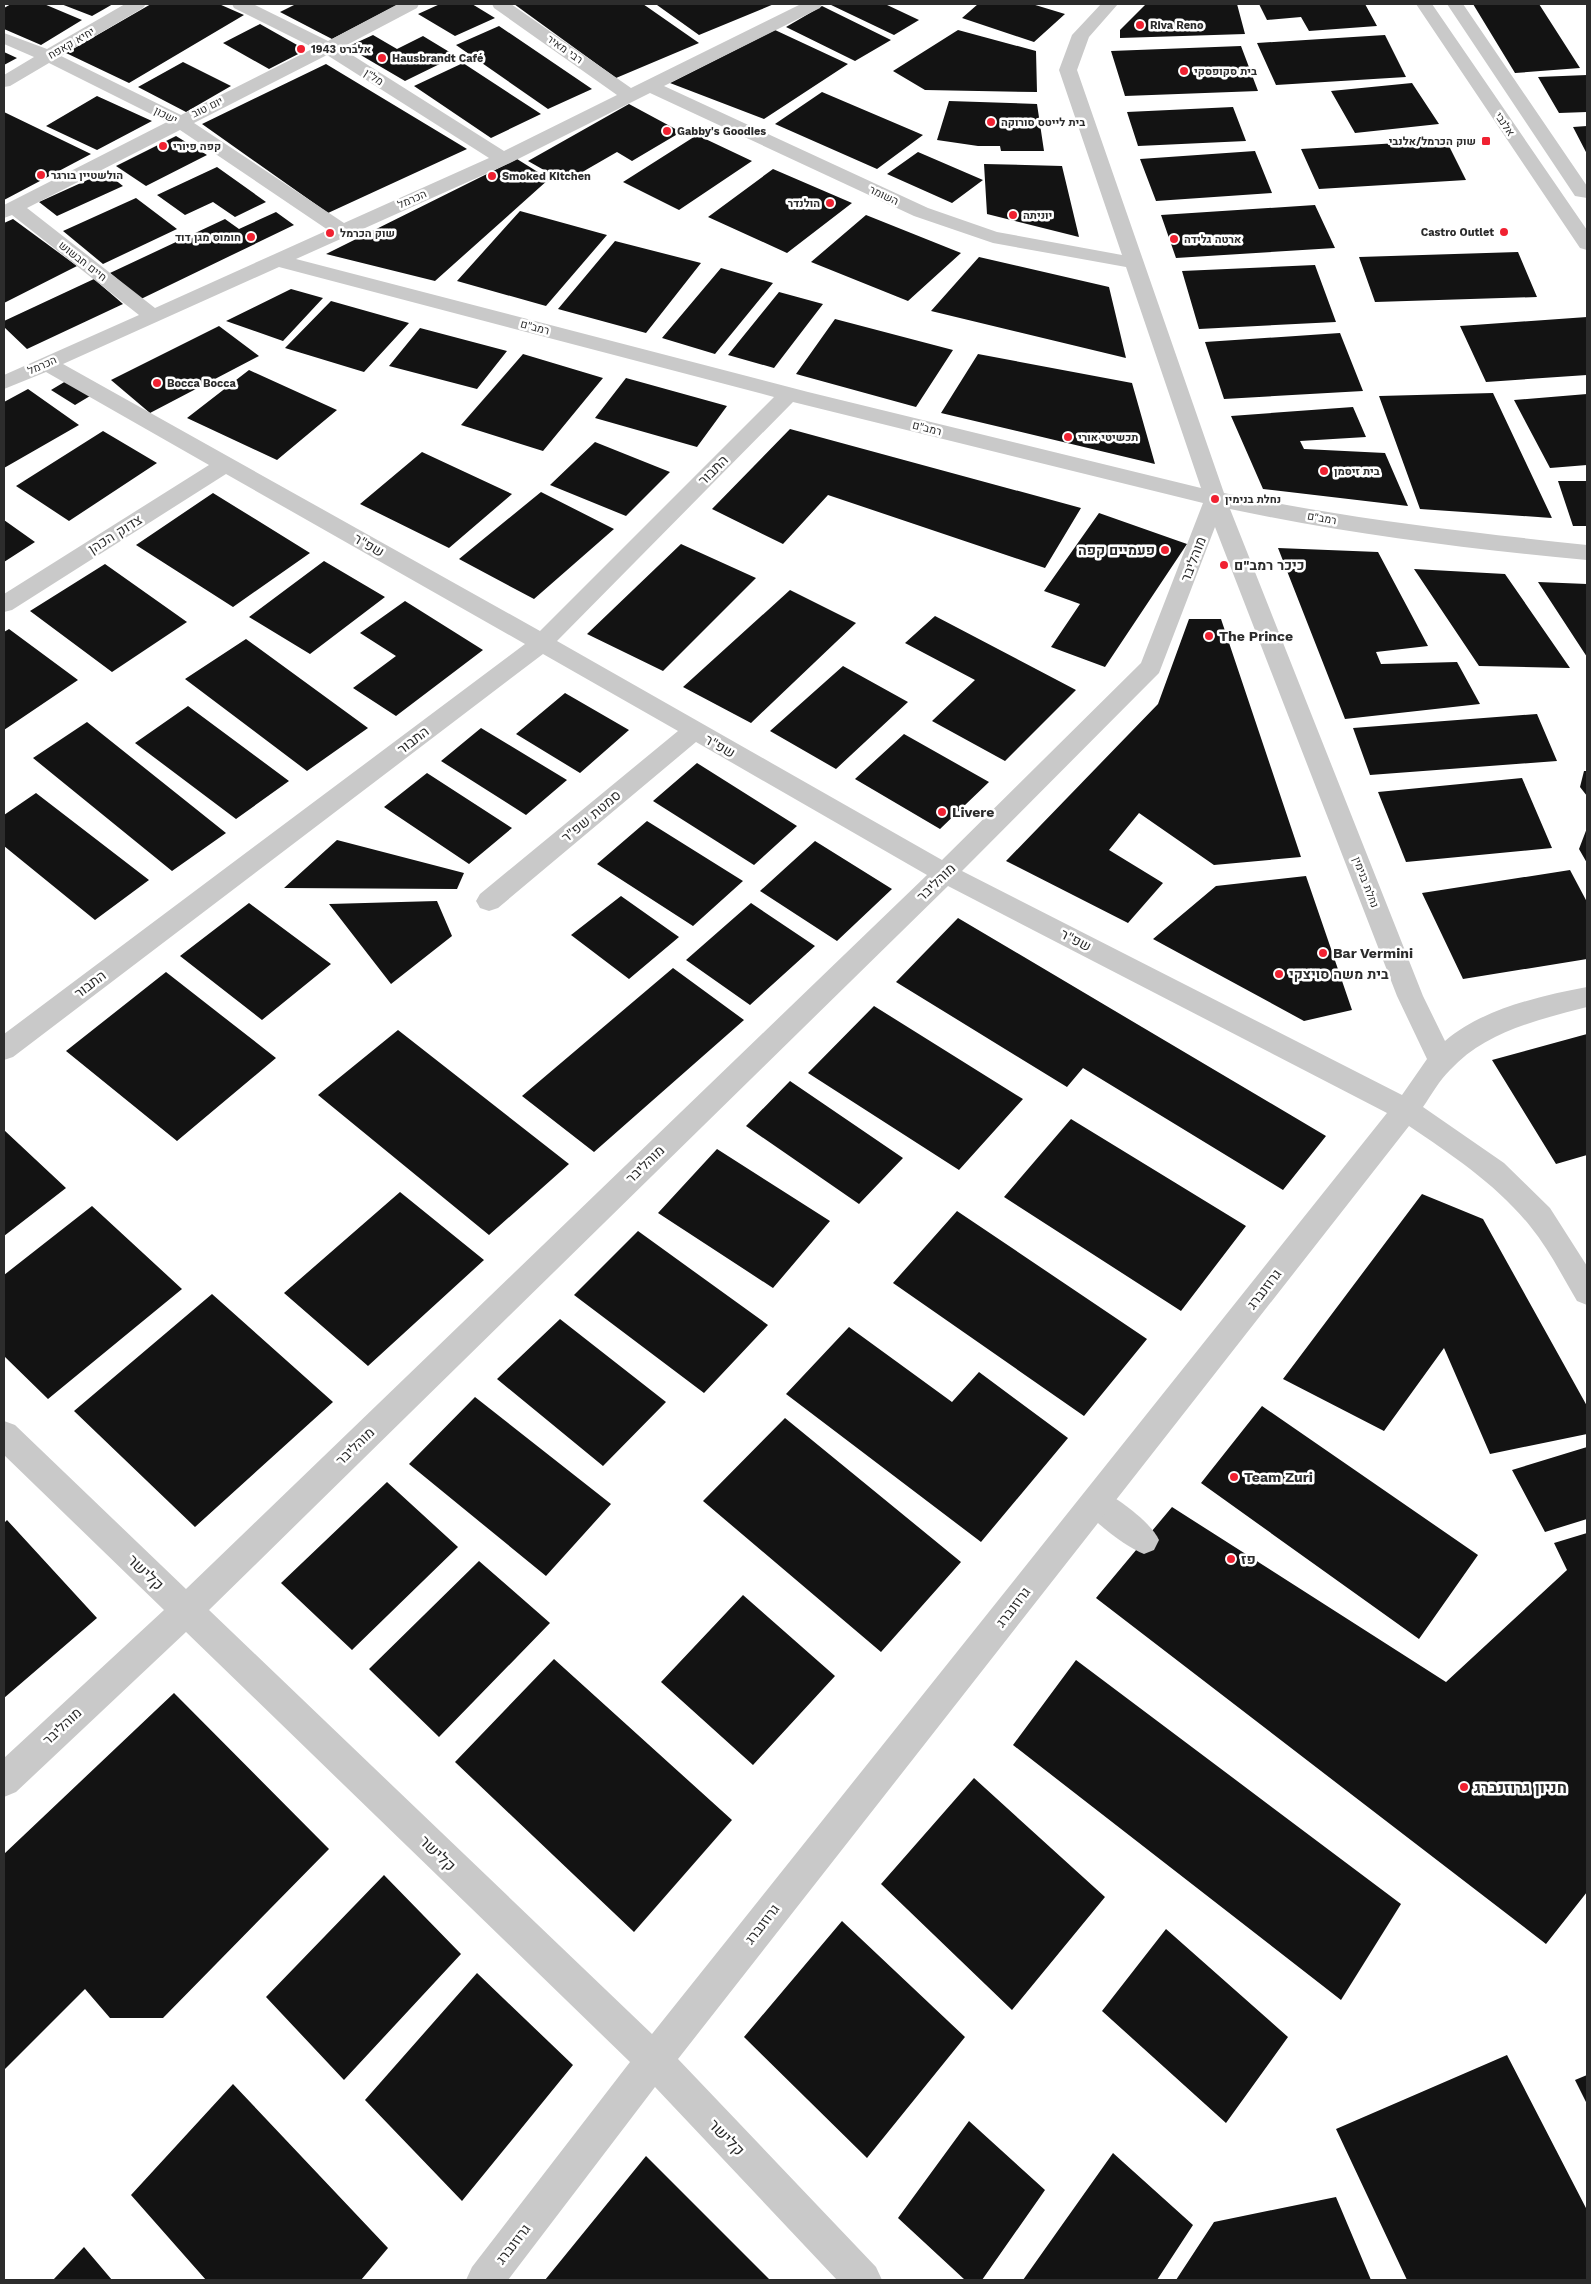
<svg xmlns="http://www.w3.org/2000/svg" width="1591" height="2284" font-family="'Work Sans',Heebo,sans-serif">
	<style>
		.building { fill: #131313 }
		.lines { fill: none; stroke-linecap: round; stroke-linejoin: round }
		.lane { fill: #c9c9c9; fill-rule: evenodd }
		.street { fill: #c9c9c9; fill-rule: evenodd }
		.poi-dot { fill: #f02131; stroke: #fff; stroke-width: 2 }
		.labels { text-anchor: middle; stroke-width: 5; stroke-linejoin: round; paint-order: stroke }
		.far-poi-label { font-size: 11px; font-weight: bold; fill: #2c2c2c; stroke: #fff; text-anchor: start }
		.far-street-label { font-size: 11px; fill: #2c2c2c; stroke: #fff }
		.street-label { font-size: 14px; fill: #2c2c2c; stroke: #fff }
		.poi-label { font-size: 14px; font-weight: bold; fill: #2c2c2c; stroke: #fff; text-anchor: start }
		.near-street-label { font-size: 16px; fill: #2c2c2c; stroke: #fff }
		.near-poi-label { font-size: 16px; font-weight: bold; fill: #2c2c2c; stroke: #fff; text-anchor: start }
	</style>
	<rect width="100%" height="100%" fill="#fff"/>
	<path class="building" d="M11,4H44L82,20L41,45L4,29V8Z
		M61,4H113L92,16Z
		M151,4H219L244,15L129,83L66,53Z
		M296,4H399L332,39L280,12Z
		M440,4H472L495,18L455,36L418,14Z
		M514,4H643L699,43L616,78Z
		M660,4H774L699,35L657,5Z
		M829,4H885L919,20L894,35Z
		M978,4H1032L1065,14L1034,42L962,18Z
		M1146,4H1237L1245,34L1120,38V30Z
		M1259,4H1365L1377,26L1309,31L1301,17L1267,20Z
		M1473,4H1539L1580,68L1515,73Z
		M822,6L891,40L855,61L786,27Z
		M260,24L306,50L269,69L223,43Z
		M499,26L592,89L548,109L456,45Z
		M775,30L848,64L764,119L670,83Z
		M958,30L1036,51L1037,92L925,90L893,71Z
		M373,35L397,49L423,36L456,56L405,81L347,47Z
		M1385,35L1406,77L1276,85L1257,43Z
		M1241,46L1258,91L1125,96L1111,51Z
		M4,52L17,58L4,65Z
		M183,62L231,86L186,112L138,87Z
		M463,63L541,114L491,138L414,86Z
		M326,64L467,149L328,213L202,124Z
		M1587,75V112L1559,113L1538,77Z
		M1412,83L1439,124L1355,133L1331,91Z
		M822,92L923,135L877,169L775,124Z
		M97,96L152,121L97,150L46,126Z
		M949,101L1037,104L1044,151H1001L1000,146H978L937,140Z
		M629,104L681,132L632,161L617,152L565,182L528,161Z
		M1233,107L1246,141L1138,146L1127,112Z
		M4,112L91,154L4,200Z
		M1587,126V154L1573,127Z
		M697,135L752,161L679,210L623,182Z
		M176,136L207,155L146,186L116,166Z
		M1446,140L1466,180L1319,189L1301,149Z
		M1255,151L1272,193L1156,201L1140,159Z
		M918,152L983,180L952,203L887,174Z
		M517,159L549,179L435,281L326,254Z
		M984,164L1062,166L1079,237L987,214Z
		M217,167L266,202L235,217L213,202L185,215L157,195Z
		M773,169L852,203L787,253L708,217Z
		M105,172L123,186L57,216L39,202Z
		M136,198L177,229L103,264L63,231Z
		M1315,205L1335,248L1176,258L1161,215Z
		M520,211L607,235L546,306L457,281Z
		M276,212L294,225L141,299L110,273L225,219L239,229Z
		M866,215L961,253L908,301L811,262Z
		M13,219L77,266L4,303V223Z
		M615,241L701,263L646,333L558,309Z
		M1518,252L1537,297L1375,302L1359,257Z
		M979,257L1109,287L1126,358L931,311Z
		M1315,265L1336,322L1199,329L1182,271Z
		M721,268L773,283L715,354L662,338Z
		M94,279L123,304L27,349L4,327V321Z
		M291,289L323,298L283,341L226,321Z
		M779,292L823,304L774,368L728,355Z
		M331,301L409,323L364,372L285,348Z
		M1587,317V375L1486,382L1460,326Z
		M835,319L953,350L916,407L796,374Z
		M219,326L259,356L150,413L111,380Z
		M420,328L507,351L477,389L389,366Z
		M1340,333L1363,391L1224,399L1205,342Z
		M523,354L603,378L543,451L461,425Z
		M978,354L1132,383L1155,464L941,413Z
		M249,370L337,410L277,460L187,418Z
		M626,378L727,406L697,447L595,418Z
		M66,381L90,396L75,405L51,390Z
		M28,389L79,425L4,468V402Z
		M1493,393L1552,518L1420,509L1379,396Z
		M1587,394V465L1550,468L1514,400Z
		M1353,407L1366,437L1300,441L1304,449L1385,453L1408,506L1263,489L1231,416Z
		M790,429L1081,508L1045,568L828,495L783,544L712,509Z
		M103,431L157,463L69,521L16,486Z
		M595,442L670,472L626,516L550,485Z
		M422,452L512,494L449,548L360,504Z
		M1558,481H1587V526H1573Z
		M541,492L614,529L534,599L459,559Z
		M213,493L310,553L233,607L136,545Z
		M1099,513L1187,544L1105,667L1051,647L1080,604L1044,591Z
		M4,520L35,542L4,562Z
		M681,544L756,578L663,671L587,634Z
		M1278,548L1378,552L1428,646L1376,652L1381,664L1457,662L1480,704L1345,719Z
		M324,561L385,597L310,654L249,617Z
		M105,564L187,622L112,672L30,611Z
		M1414,569L1505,574L1570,668L1479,666Z
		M1538,582L1587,584V657Z
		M790,590L856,623L751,723L683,687Z
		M405,601L483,650L396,716L353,688L396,656L360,633Z
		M935,616L1076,690L1005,761L932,721L975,680L905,643Z
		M1189,619H1221L1301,857L1214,865L1139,813L1109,850L1163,883L1128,923L1006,861L1158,704Z
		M9,629L78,680L4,730V632Z
		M246,639L368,728L307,771L185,679Z
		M843,666L908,702L836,769L770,731Z
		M565,693L629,730L580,773L516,734Z
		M188,706L289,781L236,819L135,743Z
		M1537,714L1557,761L1370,775L1353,728Z
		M87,722L226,833L172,871L33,758Z
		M481,728L567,780L526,815L441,761Z
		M904,734L989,782L940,829L855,779Z
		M697,763L797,826L754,865L653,801Z
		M1584,771H1587V796L1580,787Z
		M427,773L512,828L469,864L384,807Z
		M1522,778L1552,848L1406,862L1378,792Z
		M36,793L149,880L95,920L4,846V815Z
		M647,821L743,881L693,926L597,864Z
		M1587,828V863L1579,849Z
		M337,840L464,873L457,889L284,888Z
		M815,841L892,889L837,941L760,891Z
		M1570,870L1587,902V959L1463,979L1422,893Z
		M1306,876L1352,1010L1304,1021L1153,939L1216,886Z
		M621,896L679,937L629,979L571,935Z
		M437,901L452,936L391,984L329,904Z
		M249,903L331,964L262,1020L180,956Z
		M751,903L815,946L750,1005L686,960Z
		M958,918L1326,1136L1283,1190L1083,1068L1067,1087L896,982Z
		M673,968L744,1020L594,1152L522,1096Z
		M166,972L276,1058L177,1141L66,1051Z
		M874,1006L1023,1099L959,1170L808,1073Z
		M398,1030L569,1164L489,1235L318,1095Z
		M1587,1034V1155L1556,1164L1492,1060Z
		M790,1081L903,1158L859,1204L746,1126Z
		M1071,1119L1246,1226L1181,1311L1004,1197Z
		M4,1130L66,1188L4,1236Z
		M717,1149L830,1221L773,1288L658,1213Z
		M400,1192L484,1260L368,1366L284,1293Z
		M1422,1194L1483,1219L1587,1406V1434L1490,1454L1444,1348L1384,1431L1283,1379Z
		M92,1206L182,1289L48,1399L4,1356V1275Z
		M957,1211L1147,1339L1084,1416L893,1283Z
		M638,1231L768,1325L704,1393L574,1295Z
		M212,1294L333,1402L195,1527L74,1411Z
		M560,1319L666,1402L603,1466L497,1379Z
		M849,1327L952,1402L979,1372L1068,1438L981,1542L786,1394Z
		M475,1397L611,1504L546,1576L409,1464Z
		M1262,1406L1478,1555L1419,1639L1201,1483Z
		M785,1418L961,1562L881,1652L703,1501Z
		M1587,1447V1519L1545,1532L1512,1470Z
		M387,1482L458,1547L352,1650L281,1583Z
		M1172,1507L1446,1682L1567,1570L1554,1543L1587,1533V1892L1546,1944L1096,1598Z
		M7,1520L97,1618L4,1698V1523Z
		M479,1561L550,1623L439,1737L369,1669Z
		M743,1595L835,1676L753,1765L661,1682Z
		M554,1659L732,1820L634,1932L455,1762Z
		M1076,1660L1401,1904L1341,2000L1013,1745Z
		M174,1693L329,1849L163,2018H110L85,1989L4,2070V1854Z
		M974,1778L1105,1897L1012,2010L881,1884Z
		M384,1875L461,1954L344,2080L266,1997Z
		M842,1921L965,2037L867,2158L744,2037Z
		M1166,1929L1288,2037L1226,2123L1102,2011Z
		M477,1973L573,2065L462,2201L365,2100Z
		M1507,2055L1587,2210V2280H1407L1336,2129Z
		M1587,2075V2104L1575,2080Z
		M233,2084L388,2248L361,2280H206L131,2195Z
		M969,2121L1045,2190L982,2280H965L898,2218Z
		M1113,2153L1193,2225L1157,2280H1023Z
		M646,2156L770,2280H545Z
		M1336,2197L1371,2280H1176L1214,2222Z
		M84,2247L112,2280H53Z"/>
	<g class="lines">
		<path class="lane" d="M1096,1488C1114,1495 1151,1522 1159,1540L1154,1550L1144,1554C1126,1547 1089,1520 1081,1502L1086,1492Z"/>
		<path class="street" d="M125,4H146L143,8L61,56L181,115L314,48L234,8L232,4H253L328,41L398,4H419L417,8L341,48L504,151L617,95L494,8L492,4H511L631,88L801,4H822L820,8L664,86L928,208L997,232L1122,255L1059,70L1072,35L1101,4H1118L1089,37L1077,70L1224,493C1344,518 1465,532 1587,545V560C1467,549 1348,534 1230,509L1423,996L1445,1041C1482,1009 1540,996 1587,987V1007C1538,1020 1486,1031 1450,1070C1439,1081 1432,1094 1423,1107L1504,1163L1550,1208L1587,1266V1305L1577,1301C1562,1276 1549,1249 1530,1226C1497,1185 1452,1155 1409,1126L678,2059L876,2267L882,2280H837L655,2087L508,2280H466L472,2267L630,2062L186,1632L16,1792L4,1797V1758L164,1610L4,1455V1421L15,1425L186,1589L927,875L696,742L498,908L489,911L480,908L476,901L480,894L678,731L543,654L13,1057L4,1060V1034L525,644L226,474L12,610L4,612V594L209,465L46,372L4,389V375L139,315L12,215L4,218V205L167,122L49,63L10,86L4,87V75L34,57L4,44V33L47,49ZM327,55L489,158L344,223L194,123ZM650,93L914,216L993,243L1126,267L1201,488L808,392L296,259L510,163ZM180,130L328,230L155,308L27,208ZM279,267L774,397L540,631L63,364ZM793,402L1203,503L1141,663L942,860L557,641ZM1215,527L1397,996L1427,1059L1402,1095L962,871L1159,673ZM948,886L1387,1113L652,2034L209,1610Z
			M1416,4H1432L1587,230V250L1580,248Z
			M1447,4H1463L1587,186V198L1575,196Z"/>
	</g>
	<g class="poi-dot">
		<circle cx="1140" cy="25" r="5"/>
		<circle cx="301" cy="49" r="5"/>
		<circle cx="382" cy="58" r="5"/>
		<circle cx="1184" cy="71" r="5"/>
		<circle cx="991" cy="122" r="5"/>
		<circle cx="667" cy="131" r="5"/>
		<rect x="1481" y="136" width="10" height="10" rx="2.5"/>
		<circle cx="163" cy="146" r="5"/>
		<circle cx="41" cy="175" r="5"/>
		<circle cx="492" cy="176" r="5"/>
		<circle cx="830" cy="203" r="5"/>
		<circle cx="1013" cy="215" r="5"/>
		<circle cx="1504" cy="232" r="5"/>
		<circle cx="330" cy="233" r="5"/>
		<circle cx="251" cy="237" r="5"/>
		<circle cx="1174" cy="239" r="5"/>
		<circle cx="157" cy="383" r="5"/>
		<circle cx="1068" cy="437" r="5"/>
		<circle cx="1324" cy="471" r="5"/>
		<circle cx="1215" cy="499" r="5"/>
		<circle cx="1165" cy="550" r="5"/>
		<circle cx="1224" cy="565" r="5"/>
		<circle cx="1209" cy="636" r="5"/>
		<circle cx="942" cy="812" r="5"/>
		<circle cx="1323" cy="953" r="5"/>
		<circle cx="1279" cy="974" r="5"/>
		<circle cx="1234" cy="1477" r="5"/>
		<circle cx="1231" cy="1559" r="5"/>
		<circle cx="1464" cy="1787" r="5"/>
	</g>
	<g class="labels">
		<g class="far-poi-label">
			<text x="1150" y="29">Riva Reno</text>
			<text x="311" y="53">אלברט 1943</text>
			<text x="392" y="62">Hausbrandt Café</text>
			<text x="1194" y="75">בית סקופסקי</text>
			<text x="1001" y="126">בית לייטס סורוקה</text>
			<text x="677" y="135">Gabby's Goodies</text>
			<text x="1476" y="145" text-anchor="end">שוק הכרמל/אלנבי</text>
			<text x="173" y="150">קפה פיורי</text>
			<text x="51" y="179">הולשטיין בורגר</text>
			<text x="502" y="180">Smoked Kitchen</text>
			<text x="820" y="207" text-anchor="end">הולנדר</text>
			<text x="1023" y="219">יוניתה</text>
			<text x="1494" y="236" text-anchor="end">Castro Outlet</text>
			<text x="340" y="237">שוק הכרמל</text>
			<text x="241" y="241" text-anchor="end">חומוס מגן דוד</text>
			<text x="1184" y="243">ארטה גלידה</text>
			<text x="167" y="387">Bocca Bocca</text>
			<text x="1078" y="441">תכשיטי אורי</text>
			<text x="1334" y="475">בית זיסמן</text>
			<text x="1225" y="503">נחלת בנימין</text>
		</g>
		<g class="far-street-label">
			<text transform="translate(71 43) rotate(-30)" y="4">יחיא קאפח</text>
			<text transform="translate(565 49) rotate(35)" y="4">רבי מאיר</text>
			<text transform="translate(374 77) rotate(33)" y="4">מל"ן</text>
			<text transform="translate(207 107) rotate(-26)" y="4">יום טוב</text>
			<text transform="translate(166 115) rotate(27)" y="4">ישכון</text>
			<text transform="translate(1505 124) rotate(56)" y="4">אלנבי</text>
			<text transform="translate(884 195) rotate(25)" y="4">השומר</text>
			<text transform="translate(412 199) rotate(-24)" y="4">הכרמל</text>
			<text transform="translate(83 261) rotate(38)" y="4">חיים חבשוש</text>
			<text transform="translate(535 327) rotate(15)" y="4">רמב"ם</text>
			<text transform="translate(42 365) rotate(-24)" y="4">הכרמל</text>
			<text transform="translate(927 428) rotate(14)" y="4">רמב"ם</text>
			<text transform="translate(1322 518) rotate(10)" y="4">רמב"ם</text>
			<text transform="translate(1366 882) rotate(69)" y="4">נחלת בנימין</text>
		</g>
		<g class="street-label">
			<text transform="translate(713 470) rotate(-45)" y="5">התבור</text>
			<text transform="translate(115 534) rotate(-32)" y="5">צדוק הכהן</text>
			<text transform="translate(369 545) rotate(30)" y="5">שפ"ר</text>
			<text transform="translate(1193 559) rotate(-69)" y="5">מוהליבר</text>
			<text transform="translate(413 740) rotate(-37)" y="5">התבור</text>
			<text transform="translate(720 746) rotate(30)" y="5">שפ"ר</text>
			<text transform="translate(591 816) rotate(-40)" y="5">סמטת שפ"ר</text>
			<text transform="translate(936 882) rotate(-44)" y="5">מוהליבר</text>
			<text transform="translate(1076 940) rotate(27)" y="5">שפ"ר</text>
			<text transform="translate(90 984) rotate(-37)" y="5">התבור</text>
			<text transform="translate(645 1164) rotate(-44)" y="5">מוהליבר</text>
			<text transform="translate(1264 1289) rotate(-52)" y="5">גרוזנברג</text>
			<text transform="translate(355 1446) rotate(-44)" y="5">מוהליבר</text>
			<text transform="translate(1013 1607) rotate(-52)" y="5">גרוזנברג</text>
			<text transform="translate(62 1726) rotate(-43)" y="5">מוהליבר</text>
			<text transform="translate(762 1924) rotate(-52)" y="5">גרוזנברג</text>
			<text transform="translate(513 2244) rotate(-52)" y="5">גרוזנברג</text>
		</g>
		<g class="poi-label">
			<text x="1155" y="555" text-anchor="end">פעמיים קפה</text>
			<text x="1234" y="570">כיכר רמב"ם</text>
			<text x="1219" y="641">The Prince</text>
			<text x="952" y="817">Livere</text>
			<text x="1333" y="958">Bar Vermini</text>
			<text x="1289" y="979">בית משה סויצקי</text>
			<text x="1244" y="1482">Team Zuri</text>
			<text x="1241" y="1564">פז</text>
		</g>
		<g class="near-street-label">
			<text transform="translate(146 1572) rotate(44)" y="6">קלישר</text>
			<text transform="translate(438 1853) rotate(44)" y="6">קלישר</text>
			<text transform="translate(727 2137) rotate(46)" y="6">קלישר</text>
		</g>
		<g class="near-poi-label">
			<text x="1474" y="1793">חניון גרוזנברג</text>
		</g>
	</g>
	<rect width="1591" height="2284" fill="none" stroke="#2c2c2c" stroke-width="10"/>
</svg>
